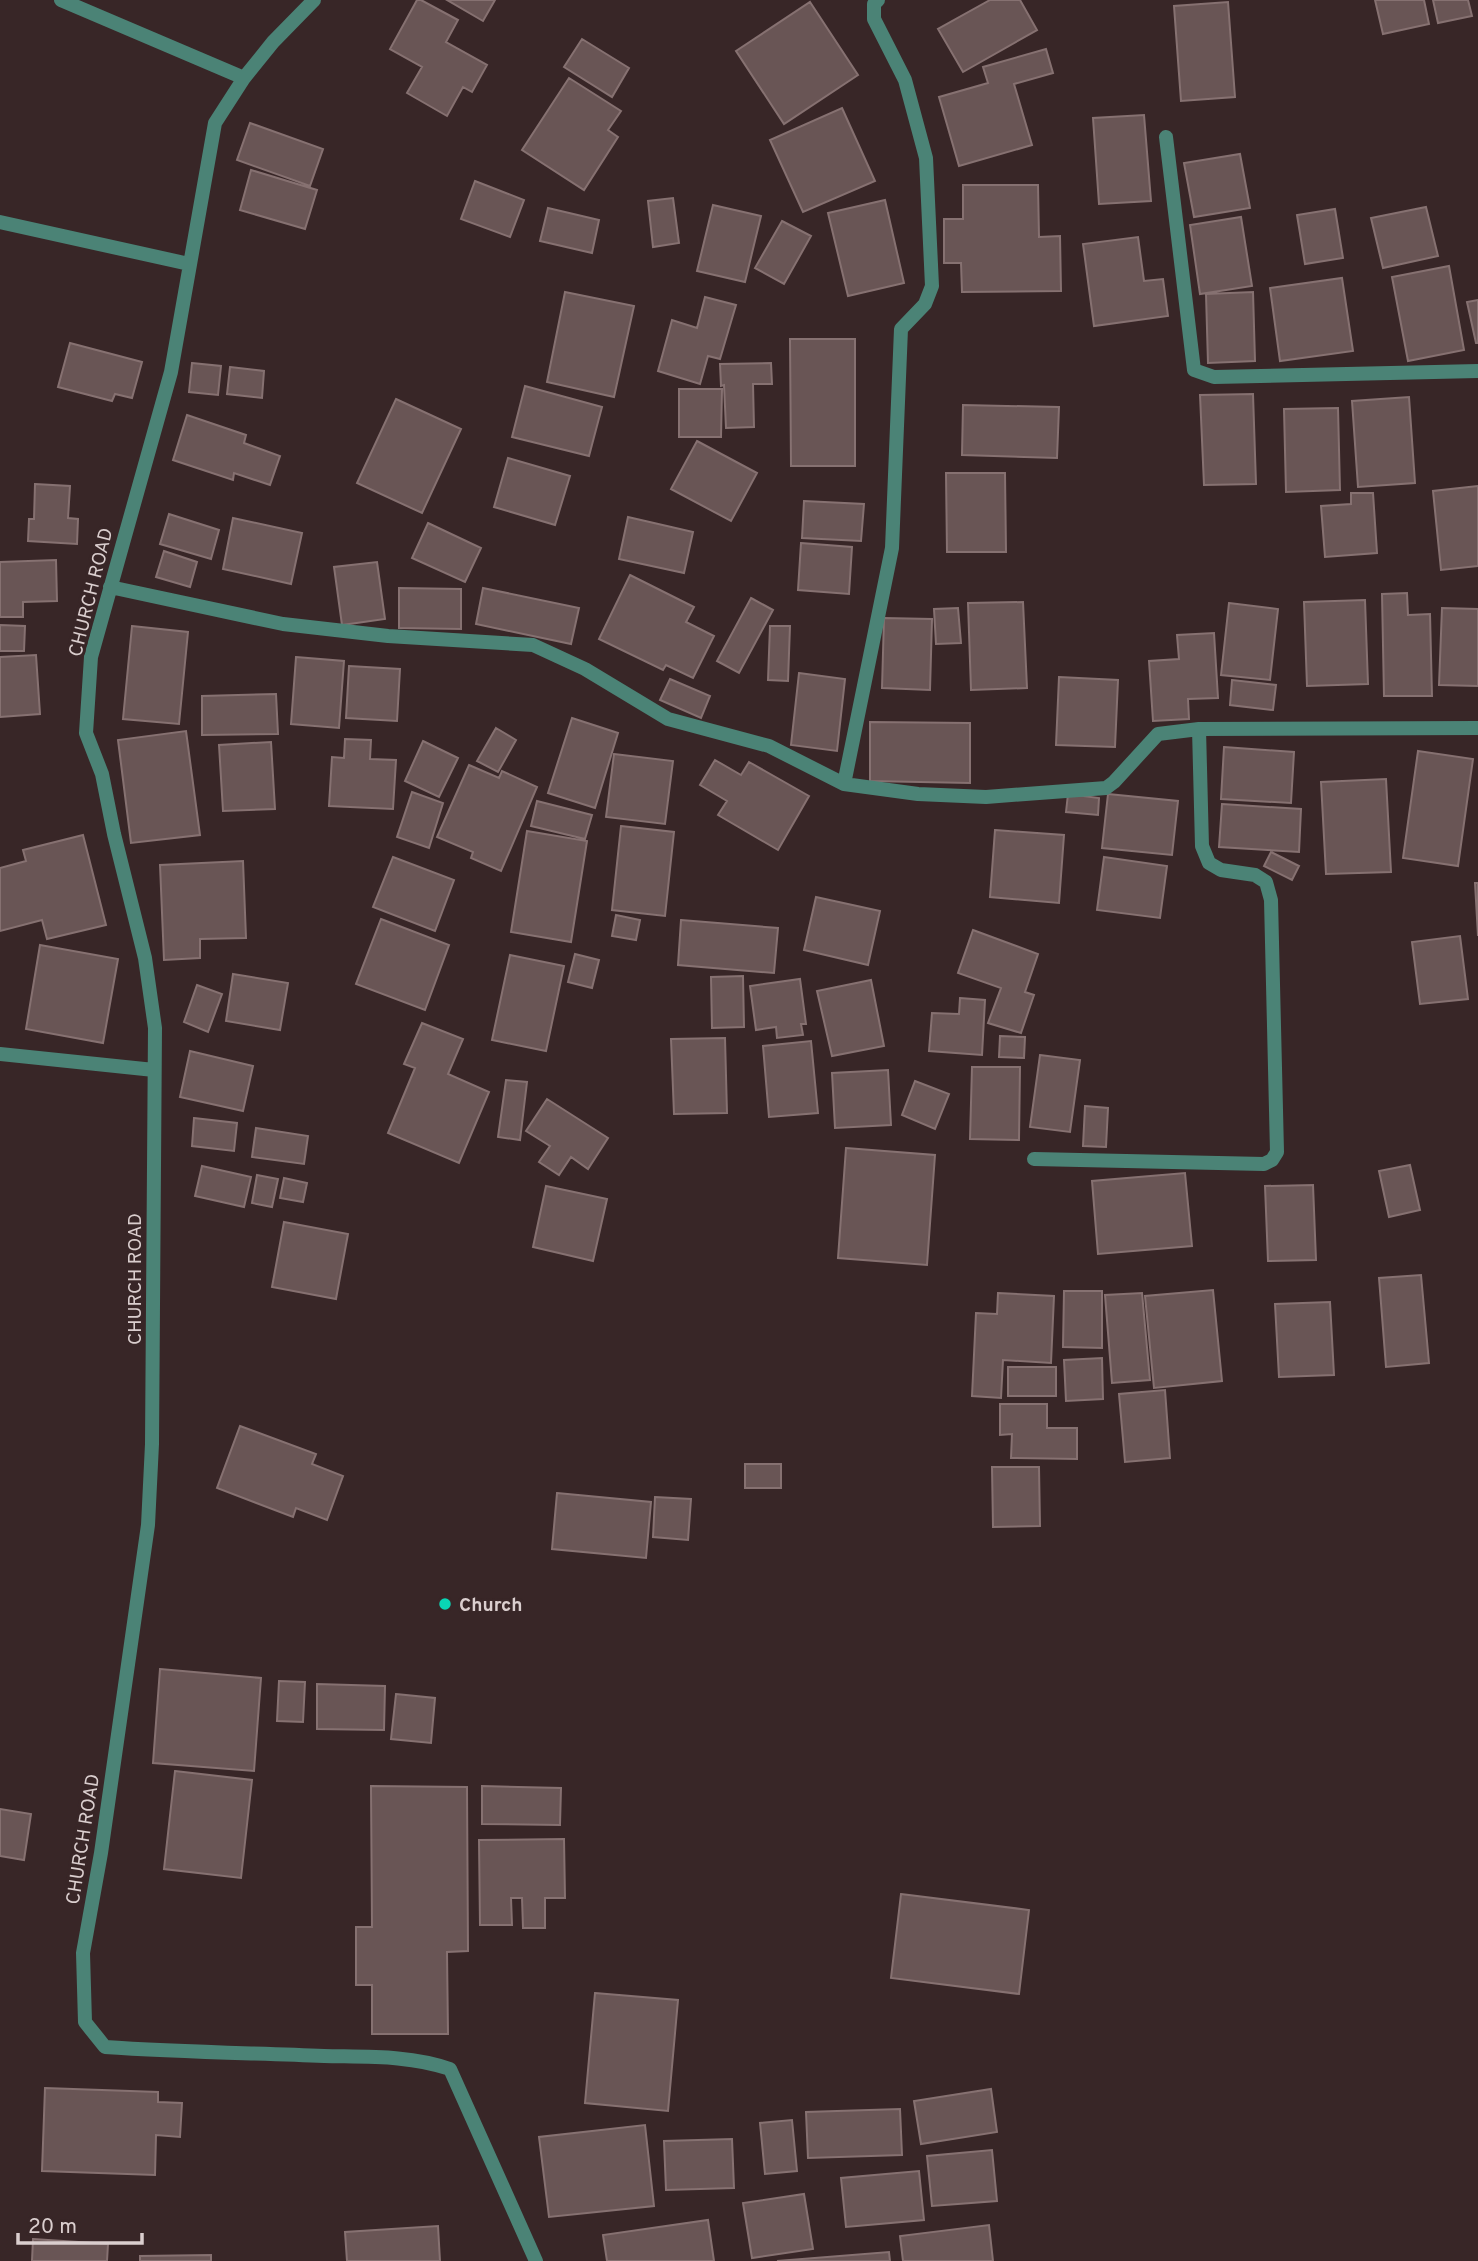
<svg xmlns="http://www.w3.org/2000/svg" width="1478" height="2261" font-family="Overpass,sans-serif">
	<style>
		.building { fill: #695555; stroke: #867171; stroke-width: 2 }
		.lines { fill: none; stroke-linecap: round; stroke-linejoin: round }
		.minor { stroke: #4b8376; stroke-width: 14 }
		.poi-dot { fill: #09d5b5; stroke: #382627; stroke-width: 2.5 }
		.labels { text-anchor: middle; stroke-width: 6; stroke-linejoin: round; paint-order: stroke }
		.street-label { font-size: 19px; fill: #dacece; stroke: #382627 }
		.poi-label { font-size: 19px; font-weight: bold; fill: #dacece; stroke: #382627; text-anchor: start }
	</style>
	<rect width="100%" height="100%" fill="#382627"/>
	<path class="building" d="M417,0H421L458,20L446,42L487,65L472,92L463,87L447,116L407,93L422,67L390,49Z
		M447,0H495L483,21Z
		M990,0H1020L1037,30L963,72L938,29Z
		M1375,0H1424L1429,24L1383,34Z
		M1433,0H1468L1472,16L1438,23Z
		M810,2L858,75L784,124L736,51Z
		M1228,2L1235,97L1181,101L1174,6Z
		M582,39L629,68L612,97L564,67Z
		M1046,49L1053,73L1014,84L1032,145L959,166L939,97L988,83L983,67Z
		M569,78L621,111L608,130L618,137L584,190L522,150Z
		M842,108L875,181L803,212L770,140Z
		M1144,115L1151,201L1099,204L1093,118Z
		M250,123L323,149L310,186L237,160Z
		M1240,154L1250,208L1194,217L1184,163Z
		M251,170L317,190L305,229L240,210Z
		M475,181L524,200L510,237L461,219Z
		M963,185H1038L1039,237L1060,236L1061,291L962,292L961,263H944V219H963Z
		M673,198L679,243L653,247L648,201Z
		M885,200L904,283L848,296L828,213Z
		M713,205L761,216L745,282L697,271Z
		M1426,207L1438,256L1383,268L1371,218Z
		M548,208L599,220L592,253L540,241Z
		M1335,209L1343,258L1305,264L1297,215Z
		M1241,217L1252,286L1200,294L1190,225Z
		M782,221L811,236L784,284L755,268Z
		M1138,237L1144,281L1163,279L1168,316L1094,326L1083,244Z
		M1449,266L1464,350L1408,361L1392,277Z
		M1342,278L1353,351L1280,361L1270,288Z
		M565,292L634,306L614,397L547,382Z
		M1253,292L1255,361L1208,363L1206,294Z
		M705,297L736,305L720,359L708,356L700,384L658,371L672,320L697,328Z
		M1478,300V343H1476L1467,302Z
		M790,339H855V466H791Z
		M70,343L142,362L132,398L115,394L112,401L58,387Z
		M192,363L221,366L218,395L189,392Z
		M771,363L772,384H753L754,427L726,428L724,385L721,386L720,364Z
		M230,367L264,371L262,398L227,394Z
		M525,386L602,407L589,456L512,437Z
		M679,389H722L721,437H679Z
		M1253,394L1256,484L1204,485L1200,395Z
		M1409,397L1415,483L1358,487L1352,401Z
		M396,399L461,429L422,513L357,483Z
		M963,405L1059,407L1057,458L962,455Z
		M1338,408L1340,490L1286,492L1284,409Z
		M187,415L246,435L244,443L280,456L270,485L234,473L233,480L173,460Z
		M697,441L757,473L731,521L671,489Z
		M508,458L570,476L555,525L494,507Z
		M946,473H1005L1006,552H947Z
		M35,484L70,486L68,518L78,519L77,544L28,541L29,519H34Z
		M1478,486V566L1441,570L1433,491Z
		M1351,493H1373L1377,553L1325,557L1321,506L1351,504Z
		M804,501L864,504L861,541L802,538Z
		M169,514L219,530L211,559L160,544Z
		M628,517L693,532L684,573L619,559Z
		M233,518L302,533L291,584L223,569Z
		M428,523L481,548L465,582L412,558Z
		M801,543L852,547L849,594L798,590Z
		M164,551L197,562L190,587L156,577Z
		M56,560L57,601L23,602V617H0V562Z
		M377,562L385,619L342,625L334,567Z
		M630,575L694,607L686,622L714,636L693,678L666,665L663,670L599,639Z
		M399,588L461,589V629L399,628Z
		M483,588L579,608L571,644L476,624Z
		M1407,593L1408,615L1430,614L1432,696H1384L1382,594Z
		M751,598L773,610L739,673L717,661Z
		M1365,600L1368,684L1307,686L1304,602Z
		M1023,602L1027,688L971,690L968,603Z
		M1229,603L1278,609L1270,680L1221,675Z
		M958,608L961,643L936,644L934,609Z
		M1442,608L1478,609V686L1439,685Z
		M884,618L932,619L930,690L882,688Z
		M0,625L25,626L24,651H0Z
		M132,626L188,632L179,724L123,719Z
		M770,626H790L788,681L768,680Z
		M1214,633L1218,698L1188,699L1189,719L1153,721L1149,661L1179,659L1177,635Z
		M36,655L40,714L0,717V657Z
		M296,657L344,661L339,728L291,724Z
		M349,666L400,669L397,721L346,718Z
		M799,673L845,679L837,751L791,745Z
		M1059,677L1118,680L1115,747L1056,745Z
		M670,679L710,696L701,718L660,700Z
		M1232,680L1276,685L1273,710L1230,705Z
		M276,694L278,734L202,735V696Z
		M572,718L618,733L595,808L548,793Z
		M870,722L970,723V783L870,781Z
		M496,728L516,740L498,772L477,761Z
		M186,731L200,835L131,843L118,740Z
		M345,739L371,740L370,759L396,760L393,809L329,806L332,757L344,758Z
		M423,741L458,758L439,797L405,781Z
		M271,742L275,809L223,811L219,745Z
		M1224,747L1294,752L1291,803L1221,799Z
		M1418,751L1473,759L1458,866L1403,858Z
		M614,754L673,761L665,824L606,817Z
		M715,760L741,775L749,762L809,796L778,850L718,815L727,801L700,785Z
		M469,765L499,778L502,771L537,787L501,871L471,858L473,852L437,837Z
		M1386,779L1391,872L1326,874L1321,782Z
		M412,792L443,803L429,848L397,837Z
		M1068,794L1099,798L1098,815L1066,812Z
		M1108,794L1178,801L1172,855L1102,848Z
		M537,801L592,815L585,839L531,826Z
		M1222,804L1301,809L1299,852L1219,847Z
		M621,826L674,832L665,916L612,910Z
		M995,830L1064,835L1059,903L990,897Z
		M527,831L587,841L571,942L511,932Z
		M83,835L106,925L47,939L42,920L0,931V868L26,861L23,850Z
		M1271,852L1299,866L1292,880L1264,866Z
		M393,857L454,880L435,931L373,907Z
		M1104,857L1167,866L1160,918L1097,910Z
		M243,861L246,938L200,939V958L164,960L160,865Z
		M1475,883H1478V936Z
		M816,897L880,911L868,965L804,950Z
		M616,915L640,920L636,940L612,936Z
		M381,919L449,945L425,1010L356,984Z
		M681,920L778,928L774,973L678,965Z
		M973,930L1038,954L1025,992L1034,995L1021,1033L988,1023L1001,988L958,973Z
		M1460,936L1468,999L1420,1004L1412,942Z
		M40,945L118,959L103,1043L26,1029Z
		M575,954L599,960L592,988L568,982Z
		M510,955L564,966L546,1051L492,1040Z
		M233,974L288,983L280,1030L226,1021Z
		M743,976L744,1027L712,1028L711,977Z
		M800,979L806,1024H801L803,1035L777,1038L776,1027L756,1030L750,986Z
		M871,980L884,1046L832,1056L817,991Z
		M197,985L222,994L208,1032L184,1022Z
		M960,998L985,1000L982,1055L929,1051L932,1013L959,1014Z
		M422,1023L463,1039L448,1074L489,1092L459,1163L388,1133L415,1068L404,1064Z
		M1000,1036L1025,1037L1024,1058L999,1057Z
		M725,1038L727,1113L674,1114L671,1039Z
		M811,1041L818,1113L769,1117L763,1046Z
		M190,1051L253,1066L243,1111L180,1097Z
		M1040,1055L1080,1060L1070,1132L1030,1127Z
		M972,1067H1020L1019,1140L970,1139Z
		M888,1070L891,1125L835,1128L832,1073Z
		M506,1080L527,1082L520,1140L498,1137Z
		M915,1081L949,1094L935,1129L902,1115Z
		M547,1099L608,1138L588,1169L571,1157L559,1175L539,1162L550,1146L526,1131Z
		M1085,1106L1108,1108L1106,1147L1083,1146Z
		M194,1118L237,1123L234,1151L192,1146Z
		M256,1128L308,1136L304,1164L252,1157Z
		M846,1148L935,1155L927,1265L838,1258Z
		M1410,1165L1420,1210L1389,1217L1379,1171Z
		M202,1166L251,1177L244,1207L195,1196Z
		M1185,1173L1192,1246L1098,1254L1092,1181Z
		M257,1175L278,1179L272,1207L252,1203Z
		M284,1178L307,1183L303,1202L280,1198Z
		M1313,1185L1316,1260L1268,1261L1265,1186Z
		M546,1186L607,1199L593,1261L533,1247Z
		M284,1222L348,1234L336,1299L272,1287Z
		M1421,1275L1429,1363L1386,1367L1379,1278Z
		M1213,1290L1222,1381L1154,1388L1145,1296Z
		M1064,1291H1102V1348L1063,1347Z
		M998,1293L1054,1296L1051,1363L1003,1360L1001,1398L972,1396L976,1313L997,1314Z
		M1142,1293L1150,1380L1112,1383L1105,1295Z
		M1330,1302L1334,1375L1279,1377L1275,1304Z
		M1102,1358L1103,1399L1066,1401L1064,1360Z
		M1008,1367H1056V1396H1008Z
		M1165,1390L1170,1458L1125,1462L1119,1394Z
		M1000,1404H1047V1428H1077V1459L1011,1458L1012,1434L1000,1435Z
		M240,1426L316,1454L312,1464L343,1476L327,1520L296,1508L293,1517L217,1488Z
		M745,1464H781V1488H745Z
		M992,1467H1039L1040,1526L993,1527Z
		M557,1493L651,1502L646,1558L552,1549Z
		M655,1497L691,1499L688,1540L653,1537Z
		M160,1669L261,1678L254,1771L153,1763Z
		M279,1681L305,1682L303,1722L277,1721Z
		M317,1684L385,1686L384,1730L317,1729Z
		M396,1694L435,1698L431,1743L391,1739Z
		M175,1771L252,1780L241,1878L164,1869Z
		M371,1786L467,1787L468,1951L447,1952L448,2034H372V1985H356V1927H372Z
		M482,1786L561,1788L560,1825L482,1824Z
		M0,1809L31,1814L24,1860L0,1856Z
		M564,1839L565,1898H545V1928H523L522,1898H511L512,1925H480L479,1840Z
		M901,1894L1029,1910L1019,1994L891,1978Z
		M595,1993L678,2000L668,2111L585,2103Z
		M45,2088L158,2092V2102L182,2103L180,2137L156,2135L155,2175L42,2171Z
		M991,2089L997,2132L921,2144L914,2101Z
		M900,2109L902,2155L808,2158L806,2112Z
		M792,2120L797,2171L765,2174L760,2123Z
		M645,2125L654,2206L549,2217L539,2137Z
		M732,2139L734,2188L666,2190L664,2141Z
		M992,2150L997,2201L932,2206L927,2156Z
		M919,2171L924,2220L846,2227L841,2178Z
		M804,2194L813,2249L752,2258L743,2203Z
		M708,2220L714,2261H607L603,2235Z
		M989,2225L993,2261H903L900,2236Z
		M438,2226L440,2261H347L345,2232Z
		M33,2239L108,2244L107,2261H32Z
		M889,2252L890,2261H777Z
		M211,2255V2261H140V2256Z"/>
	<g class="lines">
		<path class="minor" d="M61,0L244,78
			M314,0L273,42L244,78L215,123L171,372L91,657L86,733L102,774L114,834L145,958L155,1028L152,1444L148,1525L101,1853L83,1953L85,2022L105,2047C178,2052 251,2053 324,2056C366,2057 410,2055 450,2069L536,2261
			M1166,137L1194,370L1214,377L1478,371
			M0,222L189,264
			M110,587L283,624L388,636L533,645L585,669L668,719L769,746L844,784L918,794L986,797L1106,788L1114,782L1158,734L1199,729L1478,728
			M844,784L892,548L901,329L925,304L932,286L926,158L905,80L874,19V4L878,0
			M0,1054L154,1070
			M1034,1159L1264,1164L1272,1160L1277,1152L1271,900L1266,882L1255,875L1221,870L1209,863L1202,846L1199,729"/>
	</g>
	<circle class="poi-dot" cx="445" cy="1604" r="7"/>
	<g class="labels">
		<g class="street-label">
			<text transform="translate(90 592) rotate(-76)" y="7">CHURCH ROAD</text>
			<text transform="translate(134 1279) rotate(-90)" y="7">CHURCH ROAD</text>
			<text transform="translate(82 1839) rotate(-81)" y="7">CHURCH ROAD</text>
		</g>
		<g class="poi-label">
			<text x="459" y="1611">Church</text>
		</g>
	</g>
	<path d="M18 2233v10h124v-10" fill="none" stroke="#dacece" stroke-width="3.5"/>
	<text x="28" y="2233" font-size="21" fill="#dacece" stroke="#382627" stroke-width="5" paint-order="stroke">20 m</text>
</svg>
